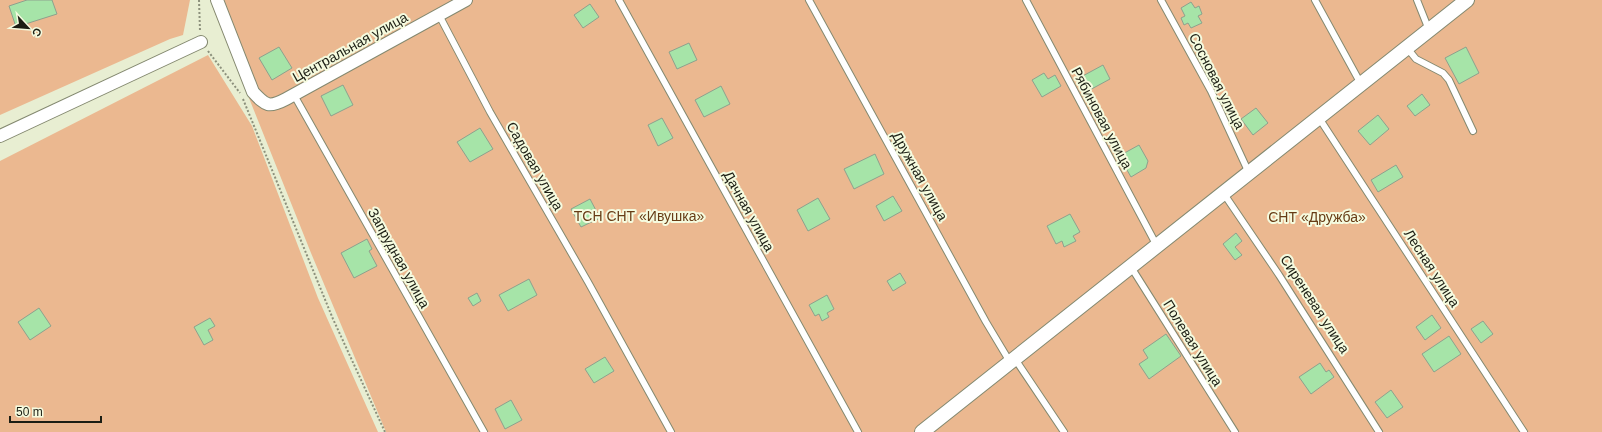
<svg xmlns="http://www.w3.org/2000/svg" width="1602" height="432" font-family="Arial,sans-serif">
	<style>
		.green { fill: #ebb890 }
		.building { fill: #a6e4a8; stroke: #8da18d }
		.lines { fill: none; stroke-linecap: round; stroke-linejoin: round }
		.service-casing { stroke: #848970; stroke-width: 8 }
		.minor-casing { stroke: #848970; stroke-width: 14 }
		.tertiary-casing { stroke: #848970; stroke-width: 16 }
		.path { stroke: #8c907c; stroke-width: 2; stroke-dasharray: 2 2; stroke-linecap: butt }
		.service { stroke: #fff; stroke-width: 6 }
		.minor { stroke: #fff; stroke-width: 12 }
		.tertiary { stroke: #fff; stroke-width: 14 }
		.labels { text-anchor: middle; stroke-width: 4; stroke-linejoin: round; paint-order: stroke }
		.street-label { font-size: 14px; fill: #1c1e14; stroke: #f5fbdf }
		.park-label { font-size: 14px; fill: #673c15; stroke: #f5fbdf }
	</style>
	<rect width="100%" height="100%" fill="#e8eed2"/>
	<path class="green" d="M0,0H190L183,35L170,39L0,115Z
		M211,0H1602V432H386L311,253L213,8Z
		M208,55L252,126L318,298L378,432H0V161Z"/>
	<path class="building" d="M27,0H52L57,14L16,27L9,6Z
		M1191,2L1195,8L1199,6L1202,14L1198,16L1202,23L1191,28L1188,23L1184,25L1181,18L1185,16L1181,8Z
		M590,4L599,17L583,28L574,15Z
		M689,43L697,60L677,69L669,52Z
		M279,47L292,68L272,80L259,58Z
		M1466,47L1479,73L1459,84L1445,58Z
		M1103,65L1110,79L1086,92L1079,78Z
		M1044,73L1048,79L1055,75L1061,86L1042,97L1032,80Z
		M343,85L353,105L331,116L321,96Z
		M721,86L730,104L704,117L695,100Z
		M1422,94L1430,105L1415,116L1407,106Z
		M1256,108L1268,123L1253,135L1241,119Z
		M1378,115L1389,129L1370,145L1358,131Z
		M662,118L673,138L658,146L648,125Z
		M480,128L493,149L470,162L457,142Z
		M1139,145L1148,161L1146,168L1131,177L1119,156Z
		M875,154L884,174L854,189L844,169Z
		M1396,165L1403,177L1378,192L1371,180Z
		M893,196L902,211L884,221L876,206Z
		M818,198L830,219L808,231L797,210Z
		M590,199L600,218L581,227L571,209Z
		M1070,214L1080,232L1073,236L1076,241L1064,247L1062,241L1056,244L1047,226Z
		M1236,233L1242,241L1235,247L1242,255L1235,260L1223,244Z
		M367,239L372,249L369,251L377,266L354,278L341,253Z
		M900,273L906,283L893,291L887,281Z
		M529,279L537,295L508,311L499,295Z
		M477,293L481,301L473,306L468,298Z
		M827,295L834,309L827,313L829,317L822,321L819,314L815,316L809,305Z
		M39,308L51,326L30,340L18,322Z
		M1432,315L1441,328L1425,340L1416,327Z
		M210,318L215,326L208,330L213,340L204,345L194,327Z
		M1483,321L1493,334L1481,343L1471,329Z
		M1166,334L1181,356L1149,379L1139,364L1148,358L1143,350Z
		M1449,336L1461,354L1434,372L1422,354Z
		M605,357L614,371L594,383L585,369Z
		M1320,363L1326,372L1329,370L1334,377L1311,394L1299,377Z
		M1391,390L1403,407L1387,418L1375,402Z
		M511,400L522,420L505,429L495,409Z"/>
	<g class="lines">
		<defs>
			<path id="service" d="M619,0L858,432
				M809,0L986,322L1010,362
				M1026,0L1157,246
				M1161,0L1211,91L1249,173
				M1315,0L1361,84
				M1417,0L1429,30
				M439,15L490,112L588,282L671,432
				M1407,48L1416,59L1443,73L1449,80L1473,131
				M294,95L484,432
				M1319,118L1524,432
				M1224,194L1279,275L1379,432
				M1131,267L1235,432
				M1015,359L1064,432"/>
			<path id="minor" d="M217,0L253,92C266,106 269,108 286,99L466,0
				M0,136L201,42"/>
			<path id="tertiary" d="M922,432L1467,0"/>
		</defs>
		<use href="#service" class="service-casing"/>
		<use href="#minor" class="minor-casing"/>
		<use href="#tertiary" class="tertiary-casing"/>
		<path class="path" d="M199,0L200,31
			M208,51L240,93
			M243,99L333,319L385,432"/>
		<use href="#service" class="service"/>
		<use href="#minor" class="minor"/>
		<use href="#tertiary" class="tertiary"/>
	</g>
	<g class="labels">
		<g class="street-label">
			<text transform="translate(350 47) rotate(-29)" y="5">Центральная улица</text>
			<text transform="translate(1217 81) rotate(63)" y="5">Сосновая улица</text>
			<text transform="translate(1102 118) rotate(62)" y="5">Рябиновая улица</text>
			<text transform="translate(535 166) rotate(60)" y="5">Садовая улица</text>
			<text transform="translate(920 176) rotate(61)" y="5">Дружная улица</text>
			<text transform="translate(749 211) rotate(61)" y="5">Дачная улица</text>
			<text transform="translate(399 258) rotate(61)" y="5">Запрудная улица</text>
			<text transform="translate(1432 268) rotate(57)" y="5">Лесная улица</text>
			<text transform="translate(1315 304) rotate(57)" y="5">Сиреневая улица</text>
			<text transform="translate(1193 343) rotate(58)" y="5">Полевая улица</text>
		</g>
		<g class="park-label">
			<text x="639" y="221">ТСН СНТ «Ивушка»</text>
			<text x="1317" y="222">СНТ «Дружба»</text>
		</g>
	</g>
	<g transform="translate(28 28) rotate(116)" stroke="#f5fbdf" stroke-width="3" paint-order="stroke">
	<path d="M0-3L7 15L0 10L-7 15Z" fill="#1c1e14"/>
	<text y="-6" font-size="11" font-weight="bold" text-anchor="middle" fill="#1c1e14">С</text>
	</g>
	<path d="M10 416v6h91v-6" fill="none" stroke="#1c1e14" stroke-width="2"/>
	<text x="16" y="416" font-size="12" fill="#1c1e14" stroke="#f5fbdf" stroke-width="3" paint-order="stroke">50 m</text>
</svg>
